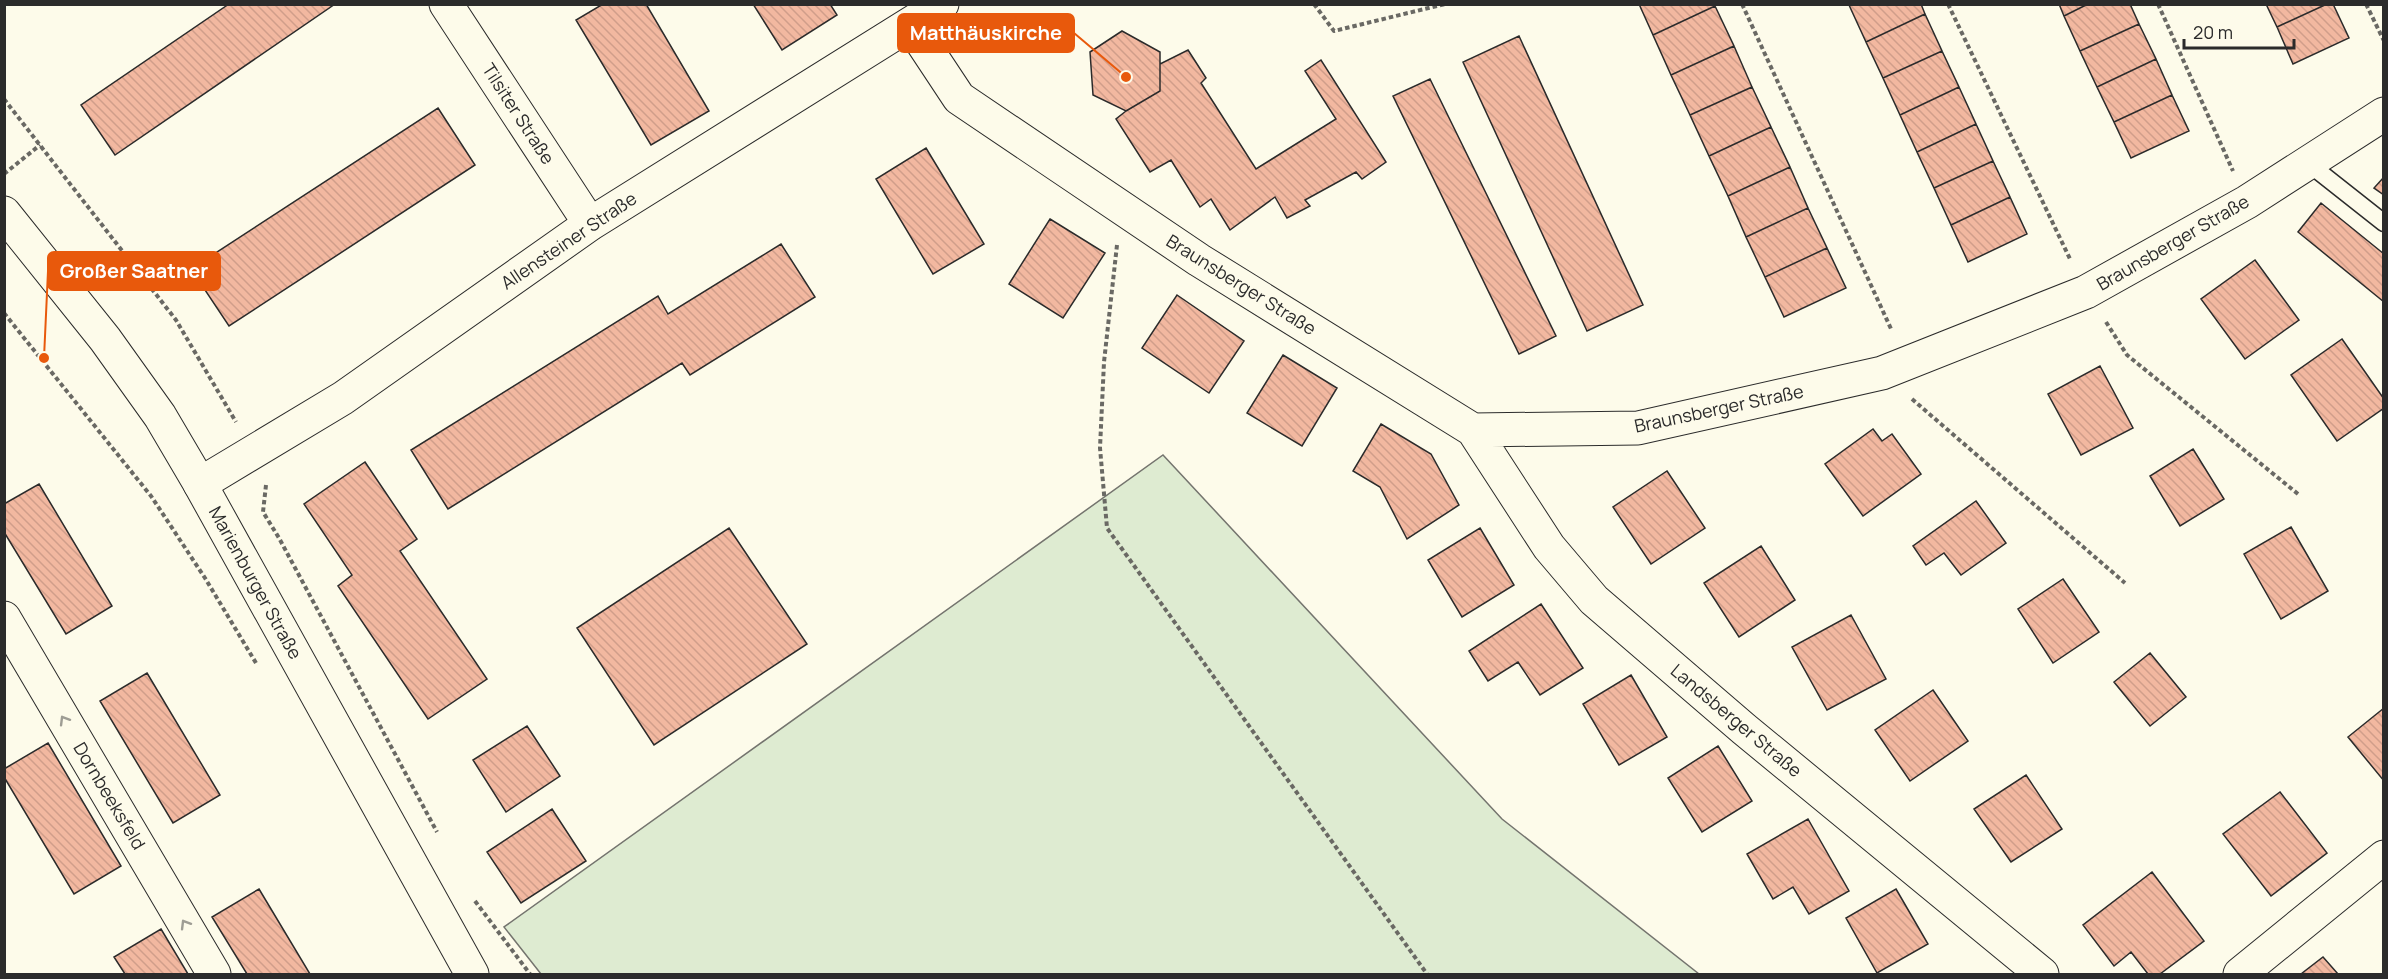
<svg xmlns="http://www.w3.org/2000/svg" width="2388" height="979" font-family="Manrope,sans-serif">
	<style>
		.garden { fill: #deebd1; stroke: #74746e; stroke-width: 1.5 }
		.building { fill: url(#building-back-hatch); stroke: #2b2b2b; stroke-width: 1.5 }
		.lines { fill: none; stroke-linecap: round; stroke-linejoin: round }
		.service-casing { stroke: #2b2b2b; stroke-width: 19 }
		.minor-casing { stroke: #2b2b2b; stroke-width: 35 }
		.secondary-casing { stroke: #2b2b2b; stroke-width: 35 }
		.path { stroke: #6a6964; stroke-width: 4; stroke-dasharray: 4.5 3; stroke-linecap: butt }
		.service { stroke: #fdfbea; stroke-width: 16 }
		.minor { stroke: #fdfbea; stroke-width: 33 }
		.secondary { stroke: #fdfbea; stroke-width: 33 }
		.oneway { stroke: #9e9d94 }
		.labels { text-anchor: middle; stroke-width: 4.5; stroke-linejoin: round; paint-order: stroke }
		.street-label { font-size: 18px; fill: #2b2b2b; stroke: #fdfbea }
		.leader { fill: none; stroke: #e8590c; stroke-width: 2 }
		.callout-dot { fill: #e8590c; stroke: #fdfbea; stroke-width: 2 }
		.callout { fill: #e8590c; stroke: #e8590c; stroke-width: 2 }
		.callout-label { font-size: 20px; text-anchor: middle; font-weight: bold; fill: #fff }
	</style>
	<defs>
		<pattern id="building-back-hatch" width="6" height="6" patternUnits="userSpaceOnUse" patternTransform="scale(1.5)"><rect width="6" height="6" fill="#f2b8a0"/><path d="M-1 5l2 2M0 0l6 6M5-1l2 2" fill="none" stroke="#d09e8a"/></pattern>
	</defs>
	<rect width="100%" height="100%" fill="#fdfbea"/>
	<path class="garden" d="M1163,455L1502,819L1699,974H541L504,927Z"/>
	<path class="building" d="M229,4H335L115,155L81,105Z
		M603,4H646L709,111L651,145L576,20Z
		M753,4H830L837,15L782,50Z
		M1639,4H1714L1715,6L1653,35Z
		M1921,4L1925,14L1866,42L1849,5Z
		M2059,4H2088L2064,16Z
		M2088,4H2130L2139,24L2080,51L2064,16Z
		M2266,4H2327L2277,27Z
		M2327,4H2333L2349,38L2293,64L2277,27Z
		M1715,6L1734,46L1671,75L1653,35Z
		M1925,14L1942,51L1883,78L1866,42Z
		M2139,24L2156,59L2097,87L2080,51Z
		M1122,31L1160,52V91L1126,111L1093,95L1090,52Z
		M1519,36L1643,305L1587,331L1463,62Z
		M1734,46L1752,87L1690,115L1671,75Z
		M1188,50L1206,78L1201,83L1256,169L1336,119L1305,71L1321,60L1386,162L1362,179L1356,172L1305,200L1310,206L1287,218L1275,197L1230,230L1211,199L1200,207L1171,160L1150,172L1116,119L1126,111L1160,91V64Z
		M1942,51L1959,87L1900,115L1883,78Z
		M2156,59L2172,95L2114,122L2097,87Z
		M1430,79L1556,336L1519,354L1393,96Z
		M1752,87L1771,127L1709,156L1690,115Z
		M1959,87L1976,124L1917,152L1900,115Z
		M2172,95L2189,131L2131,158L2114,122Z
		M438,108L475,165L229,326L191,269Z
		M1976,124L1993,161L1934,188L1917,152Z
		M1771,127L1790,167L1728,196L1709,156Z
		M926,148L984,244L933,274L876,179Z
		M1993,161L2010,197L1951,225L1934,188Z
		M1790,167L1808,208L1746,237L1728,196Z
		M2384,177V195L2374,188Z
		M2010,197L2027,234L1968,262L1951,225Z
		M2321,203L2384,254V302L2298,232Z
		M1808,208L1827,248L1765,277L1746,237Z
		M1050,219L1105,253L1063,318L1009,284Z
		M781,244L815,297L690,375L682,363L448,509L411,450L658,296L668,314Z
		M1827,248L1846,288L1784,317L1765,277Z
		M2255,260L2299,320L2245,359L2201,299Z
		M1177,295L1244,341L1209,393L1142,348Z
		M2342,339L2384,399V408L2337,441L2291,375Z
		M1283,355L1337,388L1302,446L1247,413Z
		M2100,366L2133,428L2081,455L2048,394Z
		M1381,424L1431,454L1459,505L1407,539L1380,487L1353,471Z
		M1873,429L1882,441L1892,434L1921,474L1863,516L1825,464Z
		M2193,449L2224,499L2180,526L2150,476Z
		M365,462L417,539L400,551L487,679L428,719L338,586L352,575L304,504Z
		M1667,471L1705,528L1651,564L1613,507Z
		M39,484L112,606L66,634L4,532V504Z
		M1976,501L2006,543L1961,575L1944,553L1926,565L1913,546Z
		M2291,527L2328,591L2281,619L2244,554Z
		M729,528L807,644L654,745L577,628Z
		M1480,528L1514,585L1462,617L1428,560Z
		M1761,546L1795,600L1739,637L1704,583Z
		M2063,579L2099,632L2053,663L2018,609Z
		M1541,604L1583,668L1540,695L1518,662L1488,681L1469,651Z
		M1851,615L1886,679L1827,710L1792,647Z
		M2150,653L2186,697L2150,726L2114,682Z
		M147,673L220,795L173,823L100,701Z
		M1631,675L1667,737L1619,765L1583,704Z
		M1933,690L1968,741L1910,781L1875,730Z
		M2384,708V781L2348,737Z
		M527,726L560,776L506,812L473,760Z
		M48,743L121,866L74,894L4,777V769Z
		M1718,746L1752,801L1702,832L1668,778Z
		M2026,775L2062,829L2011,862L1974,809Z
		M2280,792L2327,853L2271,896L2223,834Z
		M552,809L586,861L521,903L487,852Z
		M1808,819L1849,891L1809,914L1793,887L1773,899L1747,854Z
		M2152,872L2204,941L2160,974H2148L2131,952L2114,966L2083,925Z
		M259,889L310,974H247L212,917Z
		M1896,889L1928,944L1877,973L1846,918Z
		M161,929L188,974H125L114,957Z
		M2323,957L2338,974H2301Z"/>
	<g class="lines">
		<defs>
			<path id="service" d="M2308,163L2384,223"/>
			<path id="minor" d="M446,4L590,224
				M910,24L959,98L1199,260L1473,430L1638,428L1882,373L2086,292L2247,202L2384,114
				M1473,430L1549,547L1594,600L1744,729L2042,974
				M200,484L343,398L590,224L942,4
				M4,618L214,974
				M2240,974L2384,857"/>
			<path id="secondary" d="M4,213L105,339L160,416L200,484L472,974"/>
		</defs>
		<use href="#service" class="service-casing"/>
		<use href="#minor" class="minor-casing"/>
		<use href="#secondary" class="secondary-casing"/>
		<path class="path" d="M1314,4L1334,31L1445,4
			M1742,4L1892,331
			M1948,4L2071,261
			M2158,4L2233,171
			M2366,4L2384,41
			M4,99L176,320L236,422
			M4,174L40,145
			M1117,245L1104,362L1100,448L1107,528L1427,974
			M4,313L151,496L205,578L256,663
			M2106,322L2127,355L2298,494
			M1912,399L2125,583
			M266,485L263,512L279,538L437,832
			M475,901L530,974"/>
		<use href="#service" class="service"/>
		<use href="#minor" class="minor"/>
		<use href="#secondary" class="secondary"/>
	</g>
	<defs><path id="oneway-chevron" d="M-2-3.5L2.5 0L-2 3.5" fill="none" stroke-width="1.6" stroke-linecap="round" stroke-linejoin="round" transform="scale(1.5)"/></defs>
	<g class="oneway">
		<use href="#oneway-chevron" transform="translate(64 720) rotate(-121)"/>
		<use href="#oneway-chevron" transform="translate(185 924) rotate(-121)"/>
	</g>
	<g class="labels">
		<g class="street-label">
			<text transform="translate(518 114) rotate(57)" y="6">Tilsiter Straße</text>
			<text transform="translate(569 241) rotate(-34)" y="6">Allensteiner Straße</text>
			<text transform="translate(2173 243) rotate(-30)" y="6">Braunsberger Straße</text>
			<text transform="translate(1241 285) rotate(32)" y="6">Braunsberger Straße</text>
			<text transform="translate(1719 409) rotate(-12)" y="6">Braunsberger Straße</text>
			<text transform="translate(255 583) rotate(61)" y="6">Marienburger Straße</text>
			<text transform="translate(1736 721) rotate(40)" y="6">Landsberger Straße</text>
			<text transform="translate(109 796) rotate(59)" y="6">Dornbeeksfeld</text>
		</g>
	</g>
	<path class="leader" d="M1126 77L1074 33M44 358L48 271"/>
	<g class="callout-dot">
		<circle cx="1126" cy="77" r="6"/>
		<circle cx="44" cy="358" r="6"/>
	</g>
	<g class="callout">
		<rect x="898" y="14" width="176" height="38" rx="6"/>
		<rect x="48" y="252" width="172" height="38" rx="6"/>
	</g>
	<g class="callout-label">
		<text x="986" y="40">Matthäuskirche</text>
		<text x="134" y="278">Großer Saatner</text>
	</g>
	<rect width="2388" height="979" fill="none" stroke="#2b2b2b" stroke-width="12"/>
	<path d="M2184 39v9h110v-9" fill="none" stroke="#2b2b2b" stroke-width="3"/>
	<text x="2193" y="39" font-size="18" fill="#2b2b2b" stroke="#fdfbea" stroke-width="4.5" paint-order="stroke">20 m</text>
</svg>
